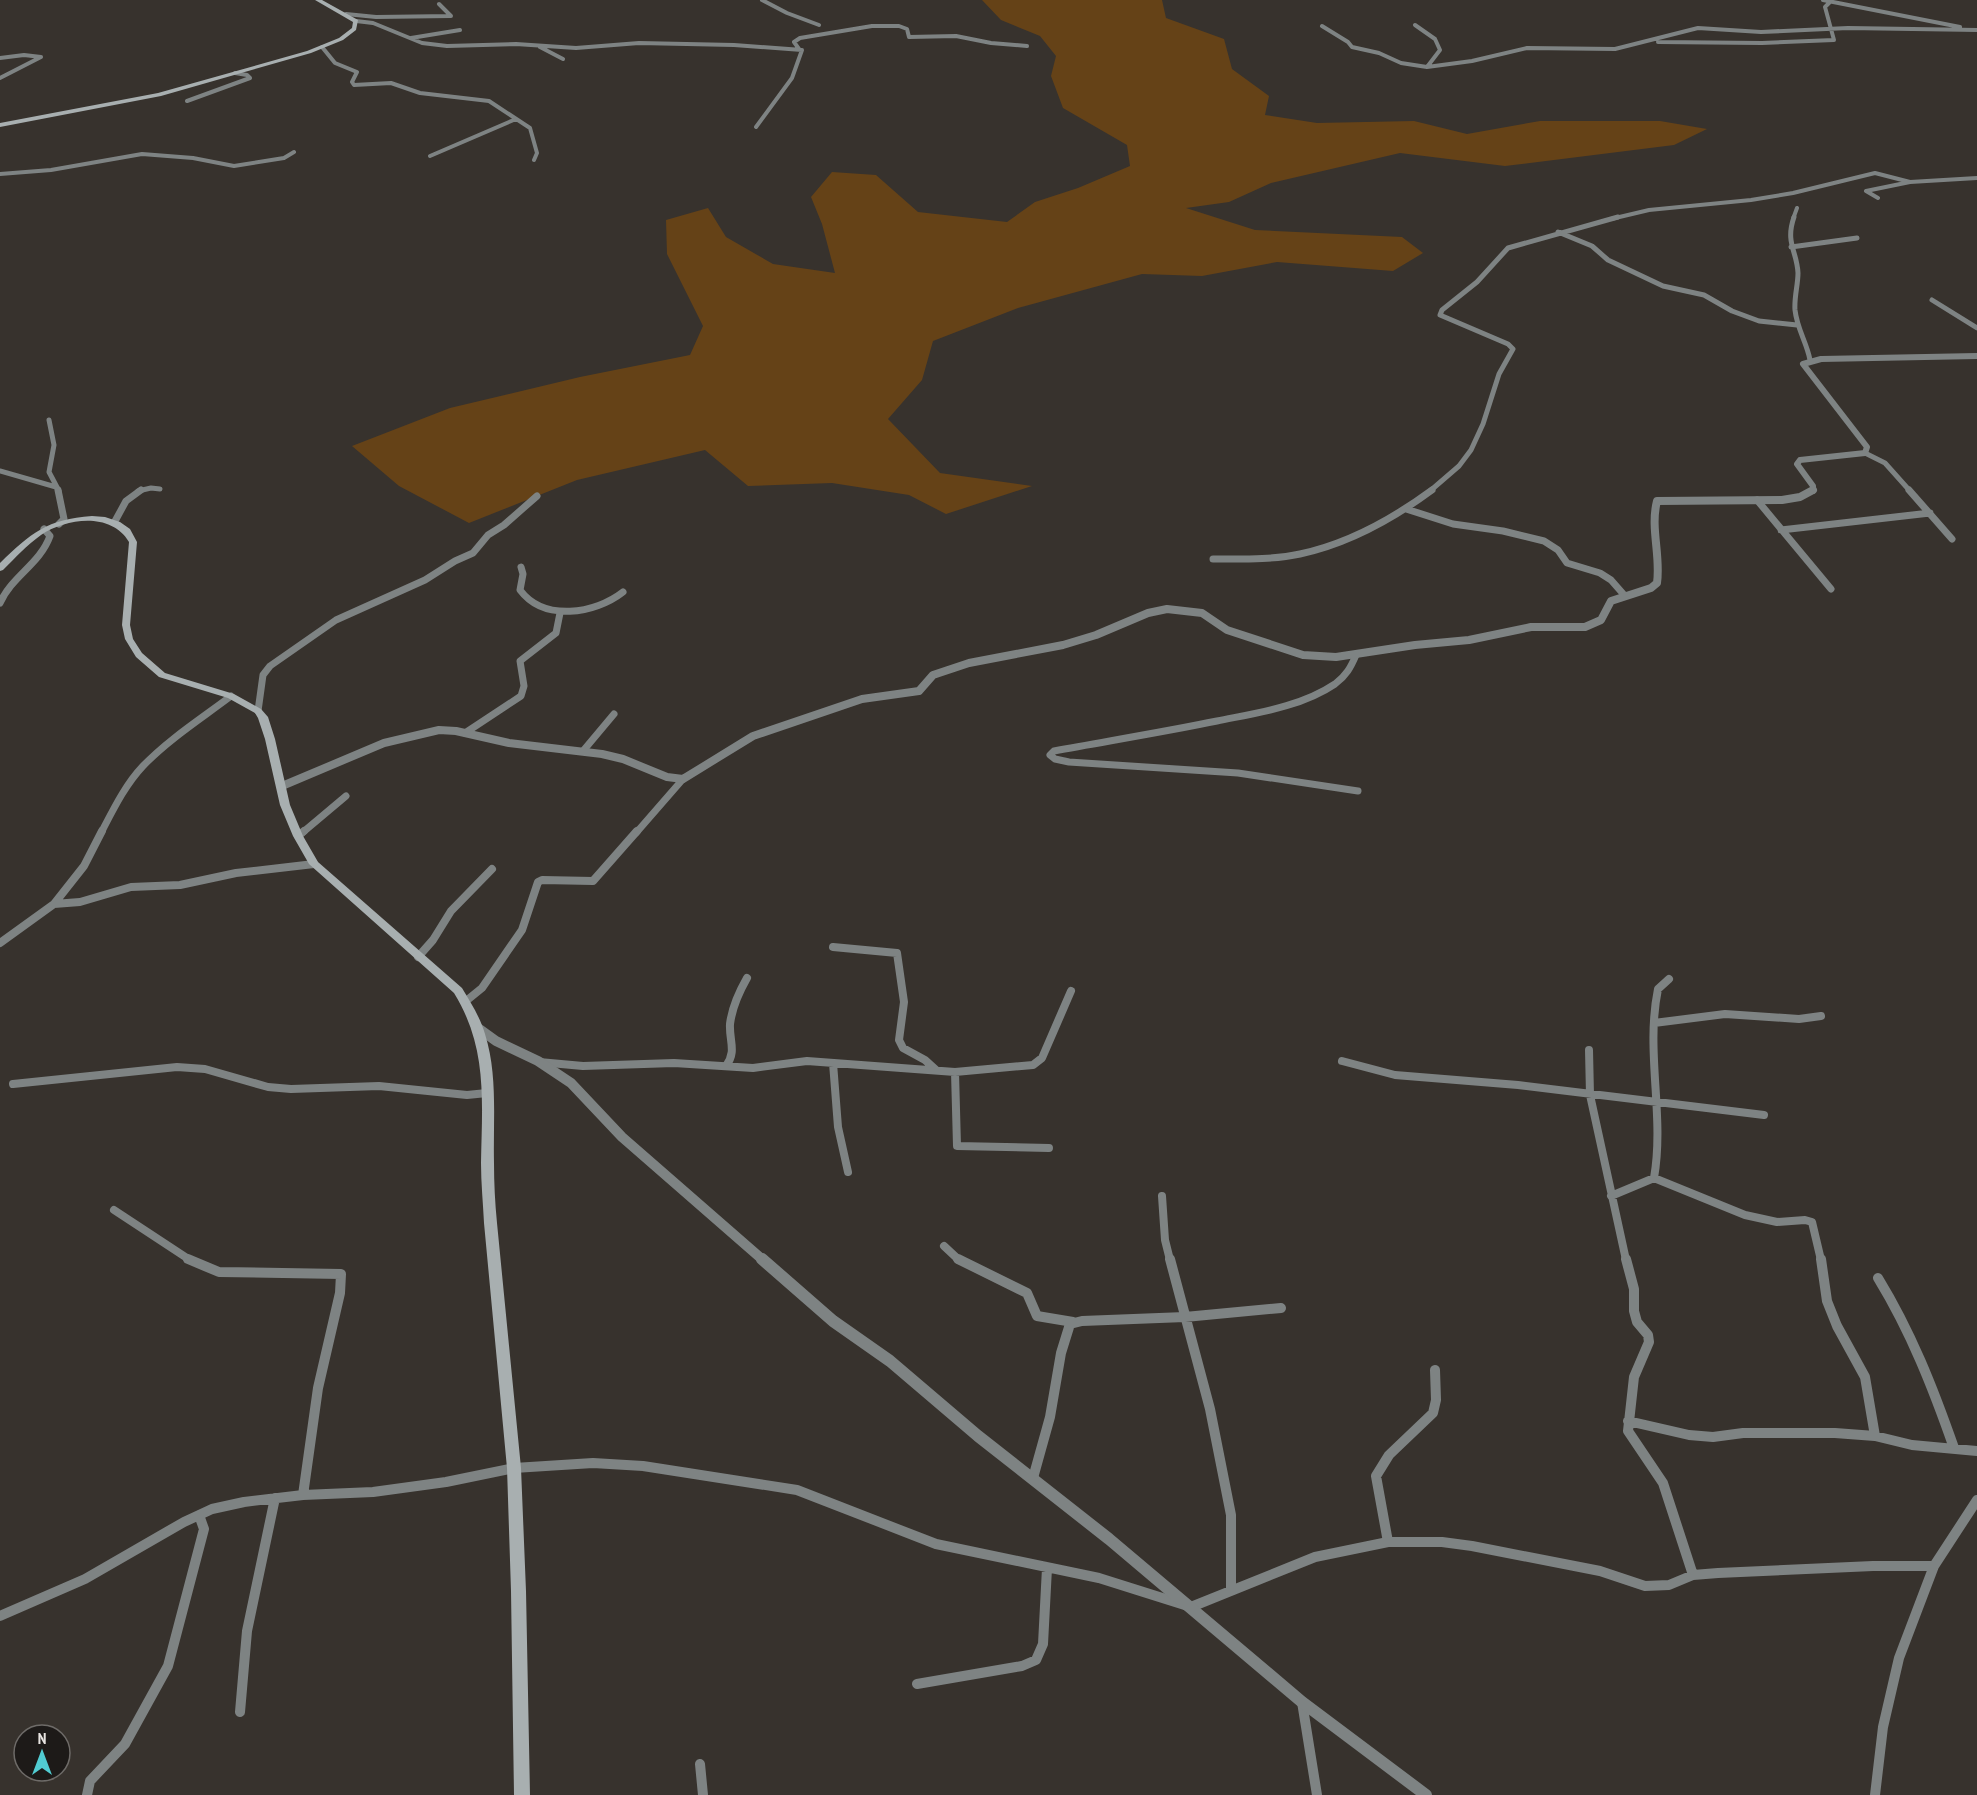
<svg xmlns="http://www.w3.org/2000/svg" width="1977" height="1795" font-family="'PT Sans Narrow',sans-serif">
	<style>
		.green { fill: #654217 }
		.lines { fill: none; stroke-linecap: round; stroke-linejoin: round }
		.minor-far4 { stroke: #7e8383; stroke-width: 4 }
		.minor-far3 { stroke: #7e8383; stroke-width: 5 }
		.minor-far2 { stroke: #7e8383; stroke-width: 7 }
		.minor-far1 { stroke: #7e8383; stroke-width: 8 }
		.minor { stroke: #7e8383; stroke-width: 10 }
		.tertiary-far3 { stroke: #7e8383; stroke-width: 6 }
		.tertiary-far2 { stroke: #7e8383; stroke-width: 8 }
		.tertiary-far1 { stroke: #7e8383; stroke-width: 10 }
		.tertiary { stroke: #7e8383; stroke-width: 12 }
		.secondary { fill: #a8afb0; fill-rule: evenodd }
	</style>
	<rect width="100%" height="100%" fill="#37322d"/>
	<path class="green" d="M982,0H1162L1166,18L1224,39L1232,69L1269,96L1265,115L1317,123L1414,121L1467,134L1540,121H1660L1707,129L1674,145L1505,166L1400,153L1271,183L1229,202L1186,208L1255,230L1402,237L1423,253L1393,271L1277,262L1202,276L1142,274L1018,308L933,341L922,380L888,419L940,473L1032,486L946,514L909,495L832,483L748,486L705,450L577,480L469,523L399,486L352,446L450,408L580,377L690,355L703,326L667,254L666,220L708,208L726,237L773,264L835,273L822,224L811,197L832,172L876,175L918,212L1007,222L1035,202L1078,188L1130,166L1127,145L1063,108L1051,76L1056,56L1040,36L1001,20Z"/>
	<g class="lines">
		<path class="minor-far4" d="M762,0L787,13L819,25
			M1823,0L1960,27
			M346,14L376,17L451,16L439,4
			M356,21L373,23L422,43L447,46L516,44L576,48L639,43L734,45L802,50L792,78L756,127
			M1415,25L1435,39L1440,50L1427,67
			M1322,26L1348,42L1352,47L1379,53L1401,63L1427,67L1472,61L1527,48L1615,49L1698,28L1761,32L1848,28L1977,30
			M411,38L460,30
			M1658,42L1762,43L1834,40L1825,7L1830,2
			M322,47L335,63L357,72L352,82L354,85L391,83L420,93L489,101L530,128L537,153L534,160
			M540,47L563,59
			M799,49L794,42L800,38L872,26H899L907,29L909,37L956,36L991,43L1027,46
			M0,58L24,55L41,57L0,78
			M187,101L250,78L247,75L235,73
			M430,156L516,119
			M0,174L51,170L142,154L193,158L234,166L284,158L294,152
			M1878,198L1866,191L1910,182L1977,178
			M1611,219L1649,210L1751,200L1793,193L1875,173L1910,182
			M1793,219L1797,208"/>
		<path class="minor-far3" d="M1794,217C1785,243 1797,251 1798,273C1798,285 1794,297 1795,310C1797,329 1807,343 1810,360
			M1558,232L1592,246L1608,260L1663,286L1704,295L1732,311L1759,321L1797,325
			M1791,247L1857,238
			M1932,300L1977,328
			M49,420L54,445L49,472L59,491
			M1865,453L1885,463L1910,491
			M0,471L56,487
			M138,491L151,488L160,489
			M1430,491L1459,466L1471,450L1483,424L1499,374L1513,349L1508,344L1440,315L1442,310L1477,282L1508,248L1618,217"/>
		<path class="minor-far2" d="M58,490L64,519L59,524
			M1909,490L1952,539
			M1757,500L1831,589
			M1406,509L1453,524L1503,531L1544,541L1558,550L1567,563L1600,573L1611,580L1625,596
			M114,523L126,501L141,490
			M1781,530L1930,513
			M1213,559C1242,559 1272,560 1300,554C1347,544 1394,518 1432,490
			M521,567L523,574L520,590C544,622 595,614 623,592
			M0,603C12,576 40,564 50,536L44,529
			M1356,655C1351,667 1346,676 1335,684C1301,707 1256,713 1217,721C1163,732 1108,741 1054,751L1050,755L1055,759L1069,762L1238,773L1358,791
			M258,711L263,675L270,666L336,620L425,580L455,561L473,553L488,535L504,525L537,496
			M465,733L521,696L524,686L520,661L556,633L560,613
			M583,751L614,714
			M101,833C113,810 125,785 143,766C169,739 202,718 231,696
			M302,833L346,796
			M636,833L683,779"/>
		<path class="minor-far1" d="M298,836L304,831
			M54,904L84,866L102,831
			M0,943L54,904L80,902L131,887L180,885L236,873L314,864
			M833,947L897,953L904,1002L899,1040L903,1048L925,1060L936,1070
			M418,957L433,940L451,911L492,869
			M466,1001L482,988L522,930L538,882L542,880L593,881L637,831
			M1654,1023L1725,1014L1799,1019L1821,1016
			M1589,1050L1590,1095L1626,1260
			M1342,1061L1395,1075L1518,1085L1764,1115
			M539,1062L583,1066L674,1063L753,1068L807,1061L955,1072L1033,1065L1042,1058L1071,991
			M833,1063L838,1127L848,1172
			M726,1066C737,1051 729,1041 730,1024C732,1008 739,992 747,978
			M955,1072L957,1146L1049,1148
			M13,1084L177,1067L205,1069L268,1087L291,1089L379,1086L467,1095L487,1093
			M1654,1178L1745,1215L1777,1222L1805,1220L1812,1222L1821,1260
			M1162,1196L1165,1240L1170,1260
			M1611,1196L1654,1178C1665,1115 1645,1052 1658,989L1669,979
			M114,1210L190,1260
			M944,1246L959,1260"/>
		<path class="minor" d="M188,1259L219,1272L341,1274L340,1293L318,1388L303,1495
			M958,1259L1027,1293L1037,1316L1073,1322
			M1170,1259L1210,1409L1231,1515V1590
			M1626,1259L1634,1289V1311L1637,1322L1648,1335L1649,1342L1634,1377L1628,1431L1663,1483L1693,1575
			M1821,1259L1827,1301L1837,1326L1865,1377L1875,1436
			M1878,1278C1911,1332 1933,1388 1954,1448
			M1628,1421L1689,1435L1713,1437L1743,1433H1835L1875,1436L1912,1445L1977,1451
			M1033,1478L1050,1417L1061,1353L1070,1324L1082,1321L1185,1317L1281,1308
			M1388,1542L1376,1476L1389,1455L1433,1413L1436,1400L1435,1370
			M0,1616L85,1579L184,1522L212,1509L244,1502L303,1495L373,1492L446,1482L514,1468L593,1463L643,1466L797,1490L936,1544L1099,1578L1191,1607L1315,1557L1388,1542H1442L1472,1546L1600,1571L1645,1586L1669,1585L1693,1575L1718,1573L1873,1566H1934
			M917,1684L1022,1666L1036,1660L1043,1644L1047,1568
			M1302,1702L1317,1795
			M240,1712L247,1631L275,1498
			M700,1764L703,1795
			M87,1795L90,1781L125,1744L168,1666L204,1529L199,1515
			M1875,1795L1883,1727L1899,1658L1934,1566L1977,1500"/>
		<path class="tertiary-far3" d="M1813,491V486L1797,464L1800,460L1865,453L1867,447L1803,364L1821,359L1977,356"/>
		<path class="tertiary-far2" d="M282,786L384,743L439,730L456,731L509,743L602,754L623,759L667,777L683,779L753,736L862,699L919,691L933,675L969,663L1063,645L1096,635L1148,613L1167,609L1202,613L1227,630L1303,655L1336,657L1415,645L1469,640L1531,627H1585L1601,620L1611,601L1651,588L1657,583C1661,556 1650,528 1657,501L1782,500L1800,497L1813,490"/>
		<path class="tertiary-far1" d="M478,1028L496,1041L538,1061L571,1083L622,1137L763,1260"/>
		<path class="tertiary" d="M762,1259L833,1321L890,1361L978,1436L1109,1539L1302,1702L1426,1795"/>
		<path class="secondary" d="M315,0H322L358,20L356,30L343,40L311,53L161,96L0,127V123L158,93L307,51L339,38L352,28L353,22Z
			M92,516L105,517L120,522L130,529L137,542L130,625L133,639L142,653L165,673L234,694L261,709L268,717L275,739L290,805L303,836L318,862L462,988C471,1003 480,1017 485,1034C498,1075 493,1120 494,1163C494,1183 495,1203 497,1223L521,1468L526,1591L530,1795H514L511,1591L507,1468L484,1223C483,1203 481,1183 481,1163C482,1102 488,1048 454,993L309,864L293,836L280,805L265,739L258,718L255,713L228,698L159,677L136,657L125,639L122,625L129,542C111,512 67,518 41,535C27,545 15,558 3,570L0,571V563C31,533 47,519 92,516Z"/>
	</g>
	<g transform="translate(42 1753)"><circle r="28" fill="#1d1a18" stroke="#6e6b68" stroke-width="1.5"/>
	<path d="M0-4.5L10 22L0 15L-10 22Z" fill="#51ccd2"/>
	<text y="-9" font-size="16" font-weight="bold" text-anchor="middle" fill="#e7e4e1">N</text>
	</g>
</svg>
